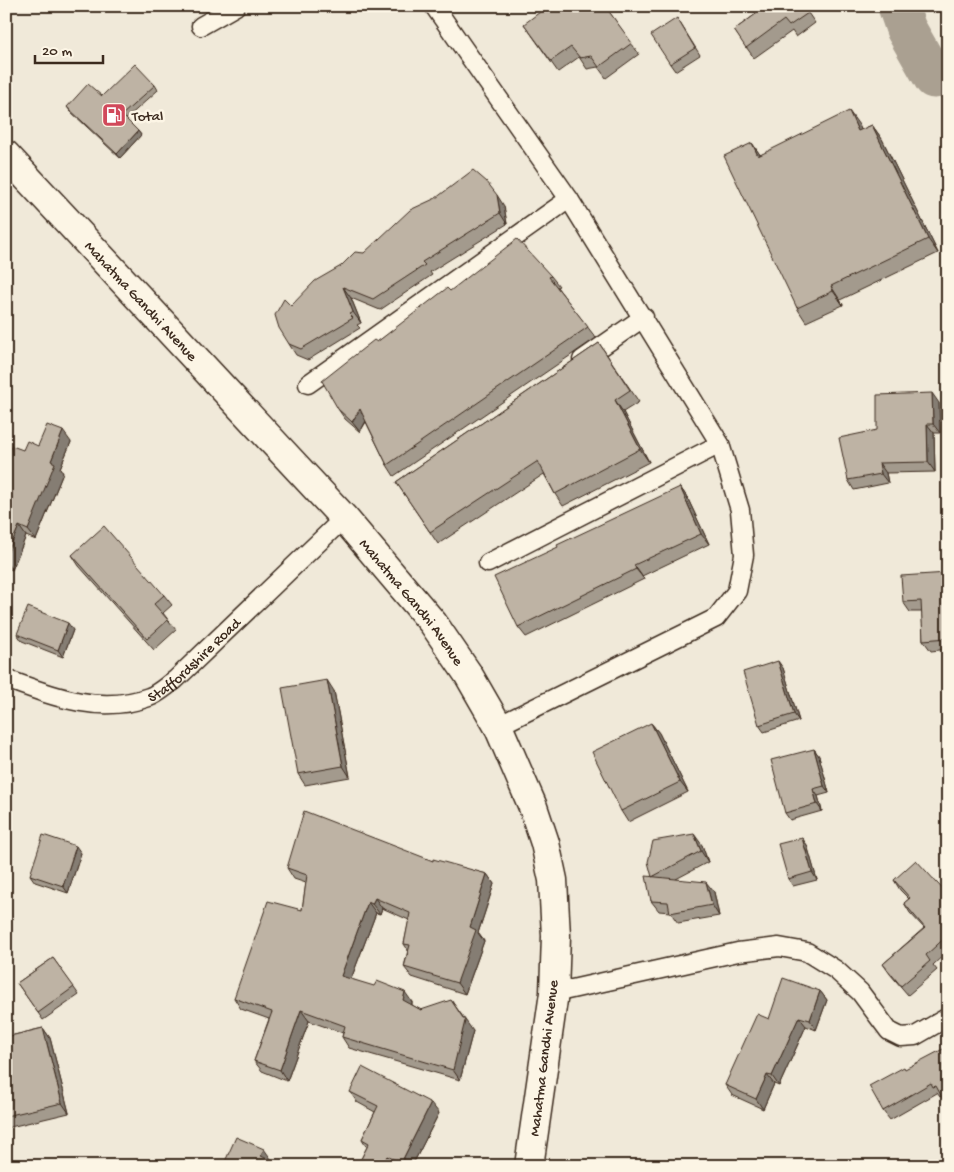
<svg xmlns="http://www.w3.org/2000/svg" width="954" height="1172" font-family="'Gochi Hand',sans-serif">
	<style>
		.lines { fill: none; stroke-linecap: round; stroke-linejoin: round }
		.river { stroke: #aaa091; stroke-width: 41 }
		.minor-casing { stroke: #3b2a1e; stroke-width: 21 }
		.primary-casing { stroke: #3b2a1e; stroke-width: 31 }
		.minor { stroke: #fcf5e5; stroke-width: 18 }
		.primary { stroke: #fcf5e5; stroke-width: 28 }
		.wall { fill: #a39a8d; stroke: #3b2a1e }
		.shaded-wall { fill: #857d73; stroke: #3b2a1e }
		.building { fill: #beb3a4; stroke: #3b2a1e }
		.labels { text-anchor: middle; stroke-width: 5; stroke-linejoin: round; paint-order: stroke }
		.poi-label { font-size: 15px; fill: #3b2a1e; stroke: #fcf5e5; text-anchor: start }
		.street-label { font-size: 15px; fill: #3b2a1e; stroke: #fcf5e5 }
	</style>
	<rect width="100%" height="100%" fill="#f0e9d9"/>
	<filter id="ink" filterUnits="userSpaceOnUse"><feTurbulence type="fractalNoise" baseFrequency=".02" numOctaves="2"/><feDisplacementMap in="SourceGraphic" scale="10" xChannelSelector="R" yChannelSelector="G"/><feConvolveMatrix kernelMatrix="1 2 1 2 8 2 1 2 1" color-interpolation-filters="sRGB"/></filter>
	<g filter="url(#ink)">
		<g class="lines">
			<path class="river" d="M898,6L906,29L934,78L948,76"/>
			<defs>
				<g id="minor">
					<path d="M434,6L569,199L720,444L740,510L744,555L737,591L716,618L498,726"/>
					<path d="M201,26L236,6"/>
					<path d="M582,360L644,317"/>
					<path d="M308,384L569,199"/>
					<path d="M488,563L720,444"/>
					<path id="s1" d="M6,679C52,696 100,715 149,697C158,694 167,685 175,680L344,518"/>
					<path d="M554,993L738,952L779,947L807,952L836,970L860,992L889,1031L901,1037L915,1036L948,1017"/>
				</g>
				<g id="primary">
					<path id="s2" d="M6,155L344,518L433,623L468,674L498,726L533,807L545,843L553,880L556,936L554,993L529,1166"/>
				</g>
			</defs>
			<use href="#minor" class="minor-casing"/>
			<use href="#primary" class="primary-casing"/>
			<use href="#minor" class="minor"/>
			<use href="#primary" class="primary"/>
		</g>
		<path class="wall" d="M605,6L639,54L606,78L598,67L587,69L579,57L558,72L524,24Z
			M751,6H810L806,10L815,23L796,37L792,31L754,58L734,30L756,14Z
			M677,18L700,55L675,71L670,64Z
			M155,85L158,90L126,119L138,131L141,135L120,158L70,111L67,107L102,96Z
			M859,125L861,130L872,125L882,139L938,253L840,300L843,305L806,322L797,308L752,143L760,155Z
			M504,206L507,224L430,272L432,275L380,310L351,298L361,323L357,325L360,328L308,360L296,355L289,344L291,306L364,253Z
			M551,276L559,286L557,287L596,338L394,476L387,465L366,422L360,432L345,419L338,409L377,342L450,291Z
			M599,343L639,402L623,412L649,462L563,506L555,494L544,474L438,544L396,482Z
			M939,403L940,433H934L935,472L886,473L888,483L854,490L848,480L877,430Z
			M71,442L60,468L63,473L36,540L26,536L12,570L6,568V460L23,450L38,446Z
			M680,487L687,497L709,544L642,576L644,579L526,637L518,627Z
			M72,555L164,595L172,605L163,613L176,630L154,650L79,566Z
			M948,573V649L931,651L923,640L922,612H910L903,602Z
			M73,630L63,657L22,641L17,634Z
			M783,668L799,721L764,732L759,725Z
			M334,691L350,777L305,785L298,774Z
			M651,723L659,733L688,792L628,822L621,811Z
			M814,749L819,756L829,793L818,796L822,811L790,820L785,813Z
			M802,838L807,845L817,880L793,886L788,879Z
			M702,845L708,862L676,879L714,892L719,916L678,923L670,912L659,911L651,901L652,877Z
			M81,853L68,893L35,882L30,875Z
			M433,861L487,874L494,884L478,933L484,941L465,994L412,977L404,967L408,950L404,944L409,920L382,908L380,914L376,913L351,979L412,1002V1005L421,1010L473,1031L460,1080L349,1048L342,1037L343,1033L309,1021L287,1081L262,1071L254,1061L269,1019L241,1009L234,998L302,910L306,883L294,879L287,868Z
			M894,880L948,895V951L933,965L937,970L908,995L890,974L883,964L924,928L910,913L904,903L909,899L900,890Z
			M53,958L79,995L43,1020L17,983Z
			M820,991L827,1000L816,1030L806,1026L779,1086L774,1084L763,1109L732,1095L725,1085L769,1019Z
			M43,1028L50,1038L69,1113L6,1128V1037Z
			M948,1052V1108L941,1096L940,1097L937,1093L890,1120L883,1111L906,1069Z
			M350,1092L439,1113L412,1166H361L359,1163L367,1147L362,1139L375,1112L357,1102Z"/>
		<path class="shaded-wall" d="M849,111L859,125L868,145L858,131Z
			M872,125L882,139L938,253L928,239Z
			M138,131L141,135L120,158L117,154Z
			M752,143L761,156H758Z
			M497,195L504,206L507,224L500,213Z
			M831,286L840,300L843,305L833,291Z
			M343,287L351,298L361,323L353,312Z
			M932,393L939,403L940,433L933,424Z
			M615,400L623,412L649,462L640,449Z
			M360,409L367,419L360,432L352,422Z
			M927,424L934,433L935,472L928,462Z
			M63,431L71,442L60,468L63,473L36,540L28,530L51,461Z
			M879,463L886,473L888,483L881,474Z
			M680,487L687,497L709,544L701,534Z
			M19,526L26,536L12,570L6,561V556Z
			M634,565L642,576L644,579L636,569Z
			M68,623L73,630L63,657L58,650Z
			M778,661L783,668L799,721L794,714Z
			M327,680L334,691L350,777L343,766Z
			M651,723L659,733L688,792L680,782Z
			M814,749L819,756L829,793L824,786Z
			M813,789L818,796L822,811L817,804Z
			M694,834L702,845L708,862L701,851Z
			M802,838L807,845L817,880L812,872Z
			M76,846L81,853L68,893L63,886Z
			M487,874L494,884L478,933L484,941L465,994L457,983L470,927Z
			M706,882L714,892L719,916L712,905Z
			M375,898L382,908L380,914L372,904Z
			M368,902L376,913L348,987L341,976Z
			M820,991L827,1000L816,1030L810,1020Z
			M405,992L412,1002L411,1010L403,1000Z
			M451,1000L473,1031L460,1080L453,1070Z
			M301,1010L309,1021L287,1081L280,1070Z
			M799,1017L806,1026L779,1086L772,1076Z
			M43,1028L50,1038L69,1113L62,1103Z
			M767,1075L774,1084L763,1109L756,1099Z
			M431,1103L439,1113L412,1166H403L401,1163Z
			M264,1149L271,1159L269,1166L261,1156Z
			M387,1156L394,1166H382Z"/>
		<path class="building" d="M548,6H605L632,43L599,67L591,56L580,58L571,47L551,61L524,24Z
			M751,6H803L808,13L789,26L784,20L746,48L734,30L756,14Z
			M677,18L695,48L670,64L651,35Z
			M135,64L155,85L122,115L138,131L117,154L67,107L88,84L102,96Z
			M849,111L858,131L872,125L928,239L831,286L833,291L797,308L724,156L752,143L758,156Z
			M473,170L487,182L497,195L500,213L422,262L425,265L373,299L343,287L353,312L349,314L353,318L301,349L289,344L279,328L275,315L284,299L291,306L315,281L341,266L355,252L364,253L410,210L436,198Z
			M517,239L551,276L549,277L588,327L387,465L360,409L352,422L338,409L322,381L374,340L377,342L447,288L450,291Z
			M599,343L630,390L615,400L640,449L555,494L538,461L430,532L396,482Z
			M932,393L933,424H927L928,462L879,463L881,474L848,480L839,438L877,430V395Z
			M47,425L63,431L51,461L55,463L28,530L19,526L6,556V460L12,446L23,450L27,441L38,446Z
			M680,487L701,534L634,565L636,569L518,627L494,577L558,547L557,545Z
			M104,526L164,595L154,604L168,620L147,639L72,555Z
			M948,573V638L923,640L921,601L903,602L901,576Z
			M28,607L68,623L58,650L17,634Z
			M778,661L794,714L759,725L743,672Z
			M327,680L343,766L298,774L282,688Z
			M651,723L680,782L621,811L592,752Z
			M814,749L824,786L813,789L817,804L785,813L771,760Z
			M304,811L433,861V859L487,874L470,927L476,930L457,983L404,967L410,945L404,944L410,913L375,898L372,904L368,902L341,976L374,986L377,981L405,992L403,1000L421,1010L451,1000L465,1021L453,1070L342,1037L345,1026L301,1010L280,1070L254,1061L272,1012L234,998L268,901L302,910L307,875L287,868Z
			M694,834L701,851L652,877L648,862L653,841Z
			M43,835L76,846L63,886L30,875Z
			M802,838L812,872L788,879L778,844Z
			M916,860L948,895V935L926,955L930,961L901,986L883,964L925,928L904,903L910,898L894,880Z
			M646,876L706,882L712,905L670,913L668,902L651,901Z
			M53,958L74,987L38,1013L17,983Z
			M783,978L820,991L810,1020L799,1017L772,1076L767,1075L756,1099L725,1085L757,1014L769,1019Z
			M43,1028L62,1103L6,1116V1037Z
			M945,1048L948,1053V1108L936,1086L933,1087L931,1083L883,1111L869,1086L904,1067L905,1069Z
			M362,1067L431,1103L401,1163L387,1156L382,1166H365L359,1163L369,1143L362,1139L378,1106L350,1092Z
			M236,1137L264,1149L261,1156L282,1166H223Z"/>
	</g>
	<defs>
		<symbol id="fuel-square" viewBox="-11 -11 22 22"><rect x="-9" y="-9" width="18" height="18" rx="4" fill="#d1495b" stroke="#fcf5e5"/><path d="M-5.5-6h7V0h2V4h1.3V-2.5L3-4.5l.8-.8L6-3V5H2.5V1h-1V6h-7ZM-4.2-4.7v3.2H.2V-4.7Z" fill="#fff"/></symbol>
	</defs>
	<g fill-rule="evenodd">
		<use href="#fuel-square" x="100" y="101" width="28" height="28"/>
	</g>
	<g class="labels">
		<g class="poi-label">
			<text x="132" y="120">Total</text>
		</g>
		<g class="street-label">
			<text dy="5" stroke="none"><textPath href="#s2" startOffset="199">Mahatma Gandhi Avenue</textPath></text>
			<text dy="5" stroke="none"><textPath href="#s2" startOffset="604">Mahatma Gandhi Avenue</textPath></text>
			<text dy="5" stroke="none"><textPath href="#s1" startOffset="206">Staffordshire Road</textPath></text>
			<text transform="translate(543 1058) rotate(-83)" y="5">Mahatma Gandhi Avenue</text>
		</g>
	</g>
	<rect width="954" height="1172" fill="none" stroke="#fcf5e5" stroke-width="25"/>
	<rect x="12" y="12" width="929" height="1147" fill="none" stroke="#3b2a1e" stroke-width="2" filter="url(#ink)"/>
	<path d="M35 55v8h68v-8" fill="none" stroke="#3b2a1e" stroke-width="2.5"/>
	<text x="42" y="55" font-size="15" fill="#3b2a1e" stroke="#fcf5e5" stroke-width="4" paint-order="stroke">20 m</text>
</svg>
